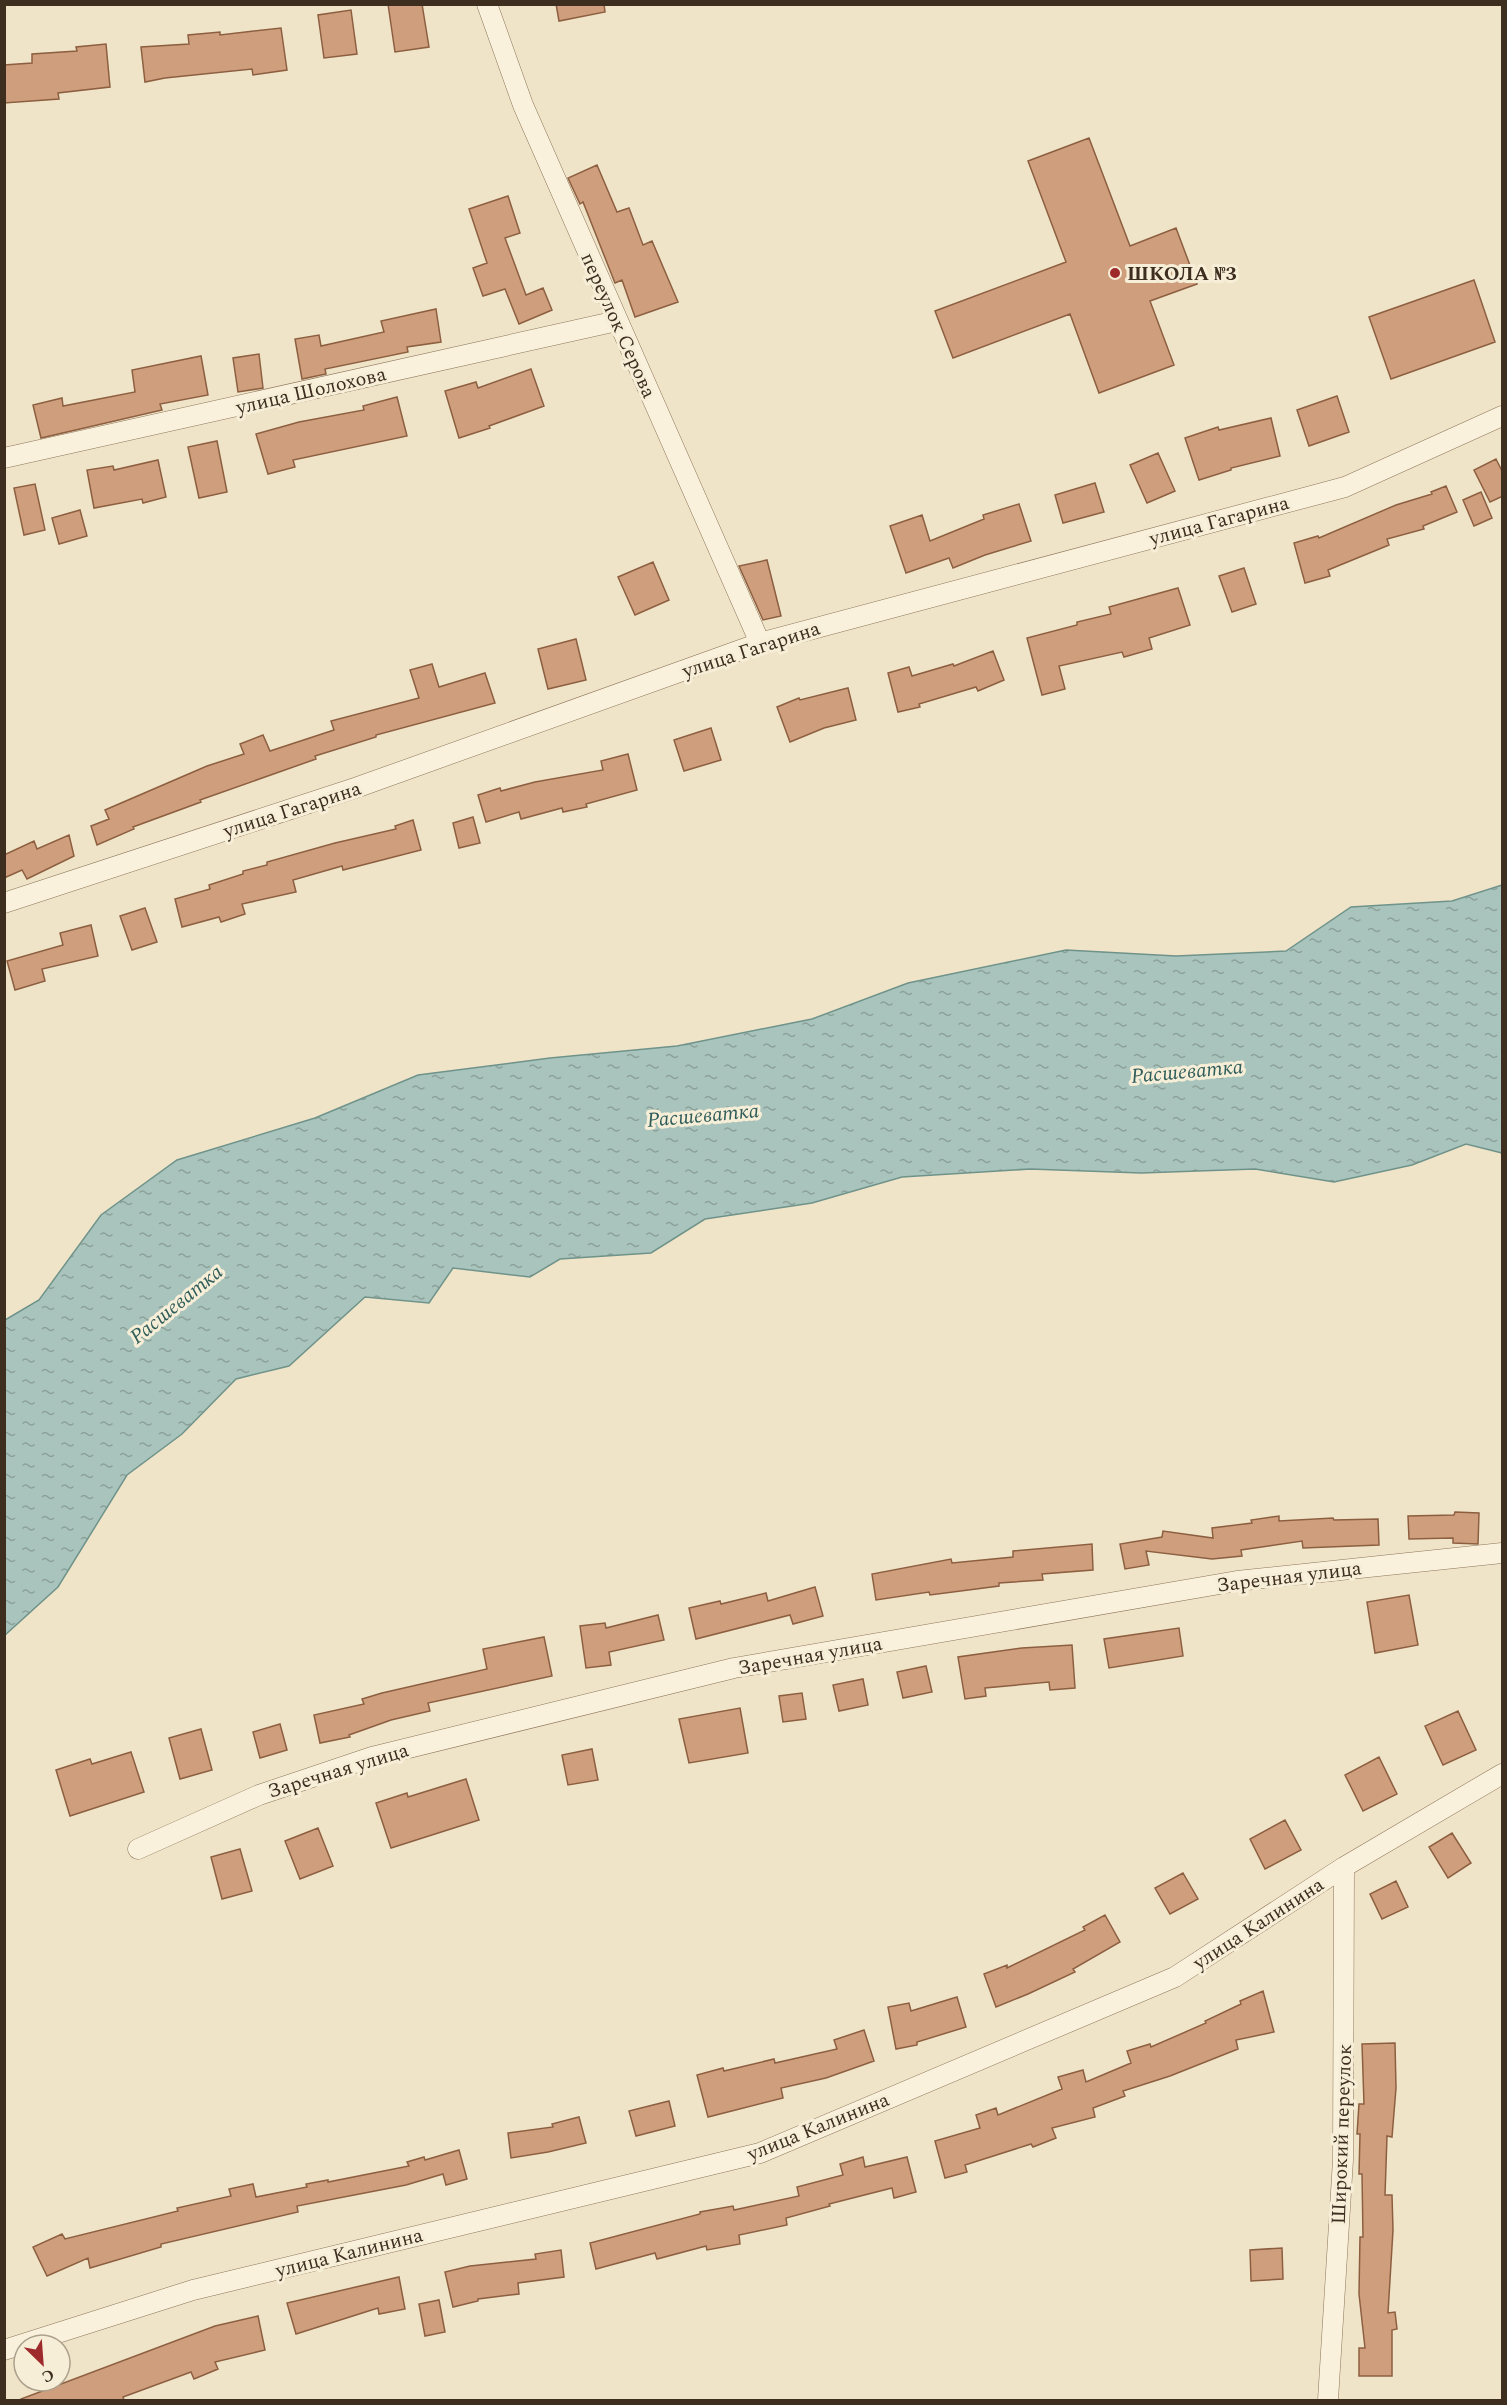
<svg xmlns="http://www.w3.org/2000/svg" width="1507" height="2405" font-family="Spectral,serif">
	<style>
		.water { fill: url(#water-ripples); stroke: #6f938a; stroke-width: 1.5 }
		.building { fill: #cf9f7d; stroke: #8d5f41; stroke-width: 1.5 }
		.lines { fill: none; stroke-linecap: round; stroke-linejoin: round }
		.minor-casing { stroke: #8d765c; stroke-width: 21 }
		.minor { stroke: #faf1dc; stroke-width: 20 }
		.poi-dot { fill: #9e2a2b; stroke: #f7eed8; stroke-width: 2 }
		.labels { text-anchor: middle; stroke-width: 6; stroke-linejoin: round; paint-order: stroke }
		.poi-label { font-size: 20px; font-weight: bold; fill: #3d2e20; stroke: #f7eed8; text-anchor: start }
		.street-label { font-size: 20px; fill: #3d2e20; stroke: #f7eed8 }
		.water-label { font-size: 21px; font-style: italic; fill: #2f5d5a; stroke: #f7eed8 }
	</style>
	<defs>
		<pattern id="water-ripples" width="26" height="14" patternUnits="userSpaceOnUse" patternTransform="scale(1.5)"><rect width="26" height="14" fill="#a9c4bc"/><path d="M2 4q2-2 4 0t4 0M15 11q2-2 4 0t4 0" fill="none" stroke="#8ba098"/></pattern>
	</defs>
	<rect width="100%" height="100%" fill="#f0e4c8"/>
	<path class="water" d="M1502,885V1153L1466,1144L1412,1165L1334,1182L1255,1169L1141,1173L1030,1169L902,1177L812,1203L705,1219L651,1253L560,1259L530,1277L453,1268L429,1303L365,1297L289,1366L236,1379L182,1434L127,1475L58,1587L5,1635V1320L39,1300L101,1215L177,1160L315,1118L418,1075L550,1058L677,1046L812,1019L908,983L1066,950L1176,956L1286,951L1351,907L1452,901Z"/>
	<path class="building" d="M388,4H422L429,47L395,52Z
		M556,4H604L605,12L559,21Z
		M351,10L357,54L324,58L318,15Z
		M281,28L287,70L253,75L252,69L165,78L145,82L141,47L189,44L188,35L220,32V35Z
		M106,44L110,87L58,93L59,99L4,103V65L32,63V54L77,51L76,47Z
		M1089,138L1130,246L1176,228L1197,284L1150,301L1174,365L1099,393L1070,314L953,358L935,311L1066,262L1028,161Z
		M597,165L617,212L629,208L643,245L652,241L678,302L635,317L622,280L615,283L583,202L580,204L568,178Z
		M508,196L520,233L505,238L526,295L543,288L552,310L519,324L505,289L483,296L473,268L487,263L469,209Z
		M1474,280L1495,342L1391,379L1369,317Z
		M436,309L441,342L407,347L408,352L325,369L326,374L302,379L295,339L319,335L321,346L384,332L381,321Z
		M259,354L263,388L238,392L233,358Z
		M201,356L208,395L160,404L162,410L41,438L33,405L62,398L63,406L135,392L132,370Z
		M531,369L544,406L489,426L490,428L459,438L445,391L476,382L478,388Z
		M1337,396L1349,432L1309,446L1297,410Z
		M397,397L407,436L293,460L295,467L268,474L256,434L299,422L364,410L363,406Z
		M1271,418L1280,456L1231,468V470L1199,480L1185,438L1218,427L1219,430Z
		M217,441L227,492L199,498L188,447Z
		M1158,453L1175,491L1147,503L1130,465Z
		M1496,459L1503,473V496L1490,502L1474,470Z
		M158,460L166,497L143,503L142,499L94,508L87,470L113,466L114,470Z
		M1095,483L1104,512L1063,523L1055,495Z
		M35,484L45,530L24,535L14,488Z
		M1446,486L1457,512L1423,526L1424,529L1387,539L1389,545L1328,570L1330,576L1305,583L1294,543L1318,536L1319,538L1396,505L1432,494L1431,492Z
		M1481,492L1492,518L1474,526L1463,500Z
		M1019,504L1031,541L985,555L953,568L949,558L906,573L890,526L922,515L930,541L984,519L983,515Z
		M80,510L87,536L59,544L52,518Z
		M767,560L781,616L763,620L739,566Z
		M653,562L669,600L635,615L618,577Z
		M1244,568L1256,604L1232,612L1219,576Z
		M1178,588L1190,625L1149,638L1152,649L1124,657L1122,652L1059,666L1065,689L1042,695L1027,638L1077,625V622L1111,614L1109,607Z
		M576,639L586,680L548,689L538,649Z
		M993,651L1004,680L978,691L976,687L919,704L920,707L898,712L888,673L909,667L912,676L953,664L954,666Z
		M432,664L439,687L485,673L495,703L376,735V737L315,756L316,759L200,800L201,802L133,827L134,829L97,845L91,826L109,819L105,810L207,766L244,754L240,744L263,735L270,751L334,730L331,721L419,698L410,670Z
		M848,688L856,720L824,728L790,742L777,707L799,698L800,700Z
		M711,728L721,760L684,771L674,740Z
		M628,754L637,790L586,804L587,807L563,812L562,808L521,819L519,812L486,822L478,795L500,788L501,791L535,782L603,770L601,761Z
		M473,817L480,843L459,848L453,823Z
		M413,820L421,850L343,870L342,866L293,880L296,892L242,904L245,914L221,922L219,917L182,927L175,899L210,889L209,885L243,874V871L267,865V862L335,843L396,829L395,826Z
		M69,835L74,856L27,879L22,870L4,878V855L34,841L37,849Z
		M145,908L157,942L132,950L120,916Z
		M91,925L98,956L42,969L45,981L15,990L7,961L63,945L60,933Z
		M1455,1512L1479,1513L1478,1544L1453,1543V1538L1409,1539L1408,1516L1454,1515Z
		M1279,1516V1521L1333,1518L1334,1520L1378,1519L1379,1545L1303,1548L1302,1541L1241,1550L1242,1556L1212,1559L1146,1551L1149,1565L1125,1569L1120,1544L1162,1537L1163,1531L1213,1538L1212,1528L1252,1523L1251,1520Z
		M1092,1544L1093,1570L1042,1574L1043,1580L999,1583V1586L930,1595L929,1592L876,1600L872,1574L951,1559L952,1563L1013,1557V1551Z
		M815,1587L823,1616L793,1624L790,1615L696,1639L689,1608L720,1601L721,1604L766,1593L768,1601Z
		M1409,1595L1418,1645L1375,1653L1367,1602Z
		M658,1615L664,1640L609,1652L611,1665L586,1668L580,1626L605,1623L606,1628Z
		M1179,1628L1183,1656L1109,1668L1104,1639Z
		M544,1637L552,1676L428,1703L430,1711L391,1720L349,1735L350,1737L320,1743L314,1715L364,1704L362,1699L382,1693L487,1669L483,1649Z
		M1072,1645L1075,1688L1050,1690L1049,1682L985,1688L986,1696L965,1699L958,1657L1022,1648Z
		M926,1666L932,1692L903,1698L897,1672Z
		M863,1679L868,1705L839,1711L833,1685Z
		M802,1693L806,1719L783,1722L779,1696Z
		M740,1708L748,1753L689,1763L679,1719Z
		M1458,1711L1476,1750L1443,1765L1425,1726Z
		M280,1724L287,1750L260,1758L253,1732Z
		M201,1729L212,1770L180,1779L169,1738Z
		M592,1749L598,1780L568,1785L562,1755Z
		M131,1752L144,1792L70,1816L56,1770L90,1759L92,1764Z
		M1379,1757L1397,1794L1363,1811L1345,1775Z
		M466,1779L479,1820L391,1848L376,1803L407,1793L408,1797Z
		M1285,1820L1301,1850L1265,1869L1250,1839Z
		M318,1828L333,1866L300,1879L285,1841Z
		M1452,1833L1471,1863L1448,1878L1429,1847Z
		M240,1849L252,1891L222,1899L211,1857Z
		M1183,1873L1198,1899L1170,1914L1155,1888Z
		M1396,1881L1408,1907L1382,1919L1370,1894Z
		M1105,1915L1120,1942L1073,1969L1075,1972L1028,1994L996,2007L984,1974L1007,1965V1968L1085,1930L1083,1927Z
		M1263,1991L1274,2032L1236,2040L1238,2049L1170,2076L1123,2091L1125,2096L1093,2108L1095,2117L1052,2128L1056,2138L1033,2147L1031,2144L965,2165L967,2172L945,2178L935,2141L980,2128L976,2115L996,2108L998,2115L1062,2089L1058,2077L1083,2070L1086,2082L1131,2063L1127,2051L1150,2044L1151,2047L1206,2023L1205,2021L1241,2004L1240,2001Z
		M957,1997L966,2027L917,2042V2045L896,2049L888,2007L909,2003L911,2011Z
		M864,2030L874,2061L826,2078L781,2088L783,2098L708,2117L697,2075L723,2068L724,2071L774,2059L775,2063L837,2049L834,2040Z
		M1395,2043L1396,2088L1392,2137L1387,2136L1385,2195H1392L1393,2230L1388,2313L1395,2312L1397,2329L1392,2330V2376H1359V2348H1365L1359,2294L1360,2237H1363L1362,2174H1359L1360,2134H1357L1359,2104H1364L1362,2044Z
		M669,2101L675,2126L636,2136L629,2111Z
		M579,2117L586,2143L548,2152L511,2158L508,2133L553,2127L552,2124Z
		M459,2150L467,2179L446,2185L443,2174L406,2185L297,2206L298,2212L161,2244V2247L90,2268L88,2258L47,2276L33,2247L62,2234L65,2239L178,2211L177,2208L231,2196L229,2189L253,2184L256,2197L307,2187L306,2184L328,2180V2182L409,2166L407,2162L424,2157L425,2160Z
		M863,2157L865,2167L907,2157L916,2192L894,2198L892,2188L829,2204L830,2206L786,2218L787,2225L739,2235L740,2244L707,2250L706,2246L657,2259L655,2253L596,2269L590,2243L700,2214V2212L733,2206L734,2210L799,2196L797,2187L843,2175L840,2164Z
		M1282,2248L1283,2279L1251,2281L1250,2250Z
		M561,2250L564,2277L518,2283L519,2294L478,2299V2301L453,2307L445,2272L470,2266L536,2259L535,2254Z
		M399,2277L405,2309L379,2314L378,2308L296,2334L287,2303Z
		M439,2300L445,2332L425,2336L419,2304Z
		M258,2316L265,2350L215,2362L218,2369L194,2379L191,2372L123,2397L124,2400H21V2399L215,2326Z"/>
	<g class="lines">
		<defs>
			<path id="minor" d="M487,4L523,105L760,643
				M4,458L617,321
				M4,903L358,787L760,643L1345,487L1502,416
				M138,1849L259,1795L372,1757L734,1668L1237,1581L1502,1553
				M4,2350L193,2290L760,2153L1175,1977L1344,1867L1502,1774
				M1328,2400L1343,2160L1344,1867"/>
		</defs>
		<use href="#minor" class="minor-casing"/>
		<use href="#minor" class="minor"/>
	</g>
	<circle class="poi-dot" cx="1115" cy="273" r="6"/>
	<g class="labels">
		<g class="poi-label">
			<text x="1127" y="280">ШКОЛА №3</text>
		</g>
		<g class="street-label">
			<text transform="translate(619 325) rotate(66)" y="7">переулок Серова</text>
			<text transform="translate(311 390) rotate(-13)" y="7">улица Шолохова</text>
			<text transform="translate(1219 520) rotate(-15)" y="7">улица Гагарина</text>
			<text transform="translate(751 649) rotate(-18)" y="7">улица Гагарина</text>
			<text transform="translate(292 809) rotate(-18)" y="7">улица Гагарина</text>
			<text transform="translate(1289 1576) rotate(-7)" y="7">Заречная улица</text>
			<text transform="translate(810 1655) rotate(-10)" y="7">Заречная улица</text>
			<text transform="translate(338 1770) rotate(-17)" y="7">Заречная улица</text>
			<text transform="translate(1258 1923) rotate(-33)" y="7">улица Калинина</text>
			<text transform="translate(818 2126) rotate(-22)" y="7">улица Калинина</text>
			<text transform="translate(1341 2134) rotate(-88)" y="7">Широкий переулок</text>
			<text transform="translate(349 2252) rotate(-14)" y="7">улица Калинина</text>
		</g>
		<g class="water-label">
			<text transform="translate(1187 1071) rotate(-5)" y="7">Расшеватка</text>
			<text transform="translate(703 1115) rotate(-5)" y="7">Расшеватка</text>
			<text transform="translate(176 1304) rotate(-39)" y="7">Расшеватка</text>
		</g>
	</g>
	<rect width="1507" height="2405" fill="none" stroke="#3d2e20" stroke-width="12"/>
	<g transform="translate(42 2363) rotate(155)"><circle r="28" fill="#f7eed8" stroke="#ada18e" stroke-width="1.5"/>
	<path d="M0-4.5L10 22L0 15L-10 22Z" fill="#9e2a2b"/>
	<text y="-9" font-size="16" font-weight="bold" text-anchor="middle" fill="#3d2e20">С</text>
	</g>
</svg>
